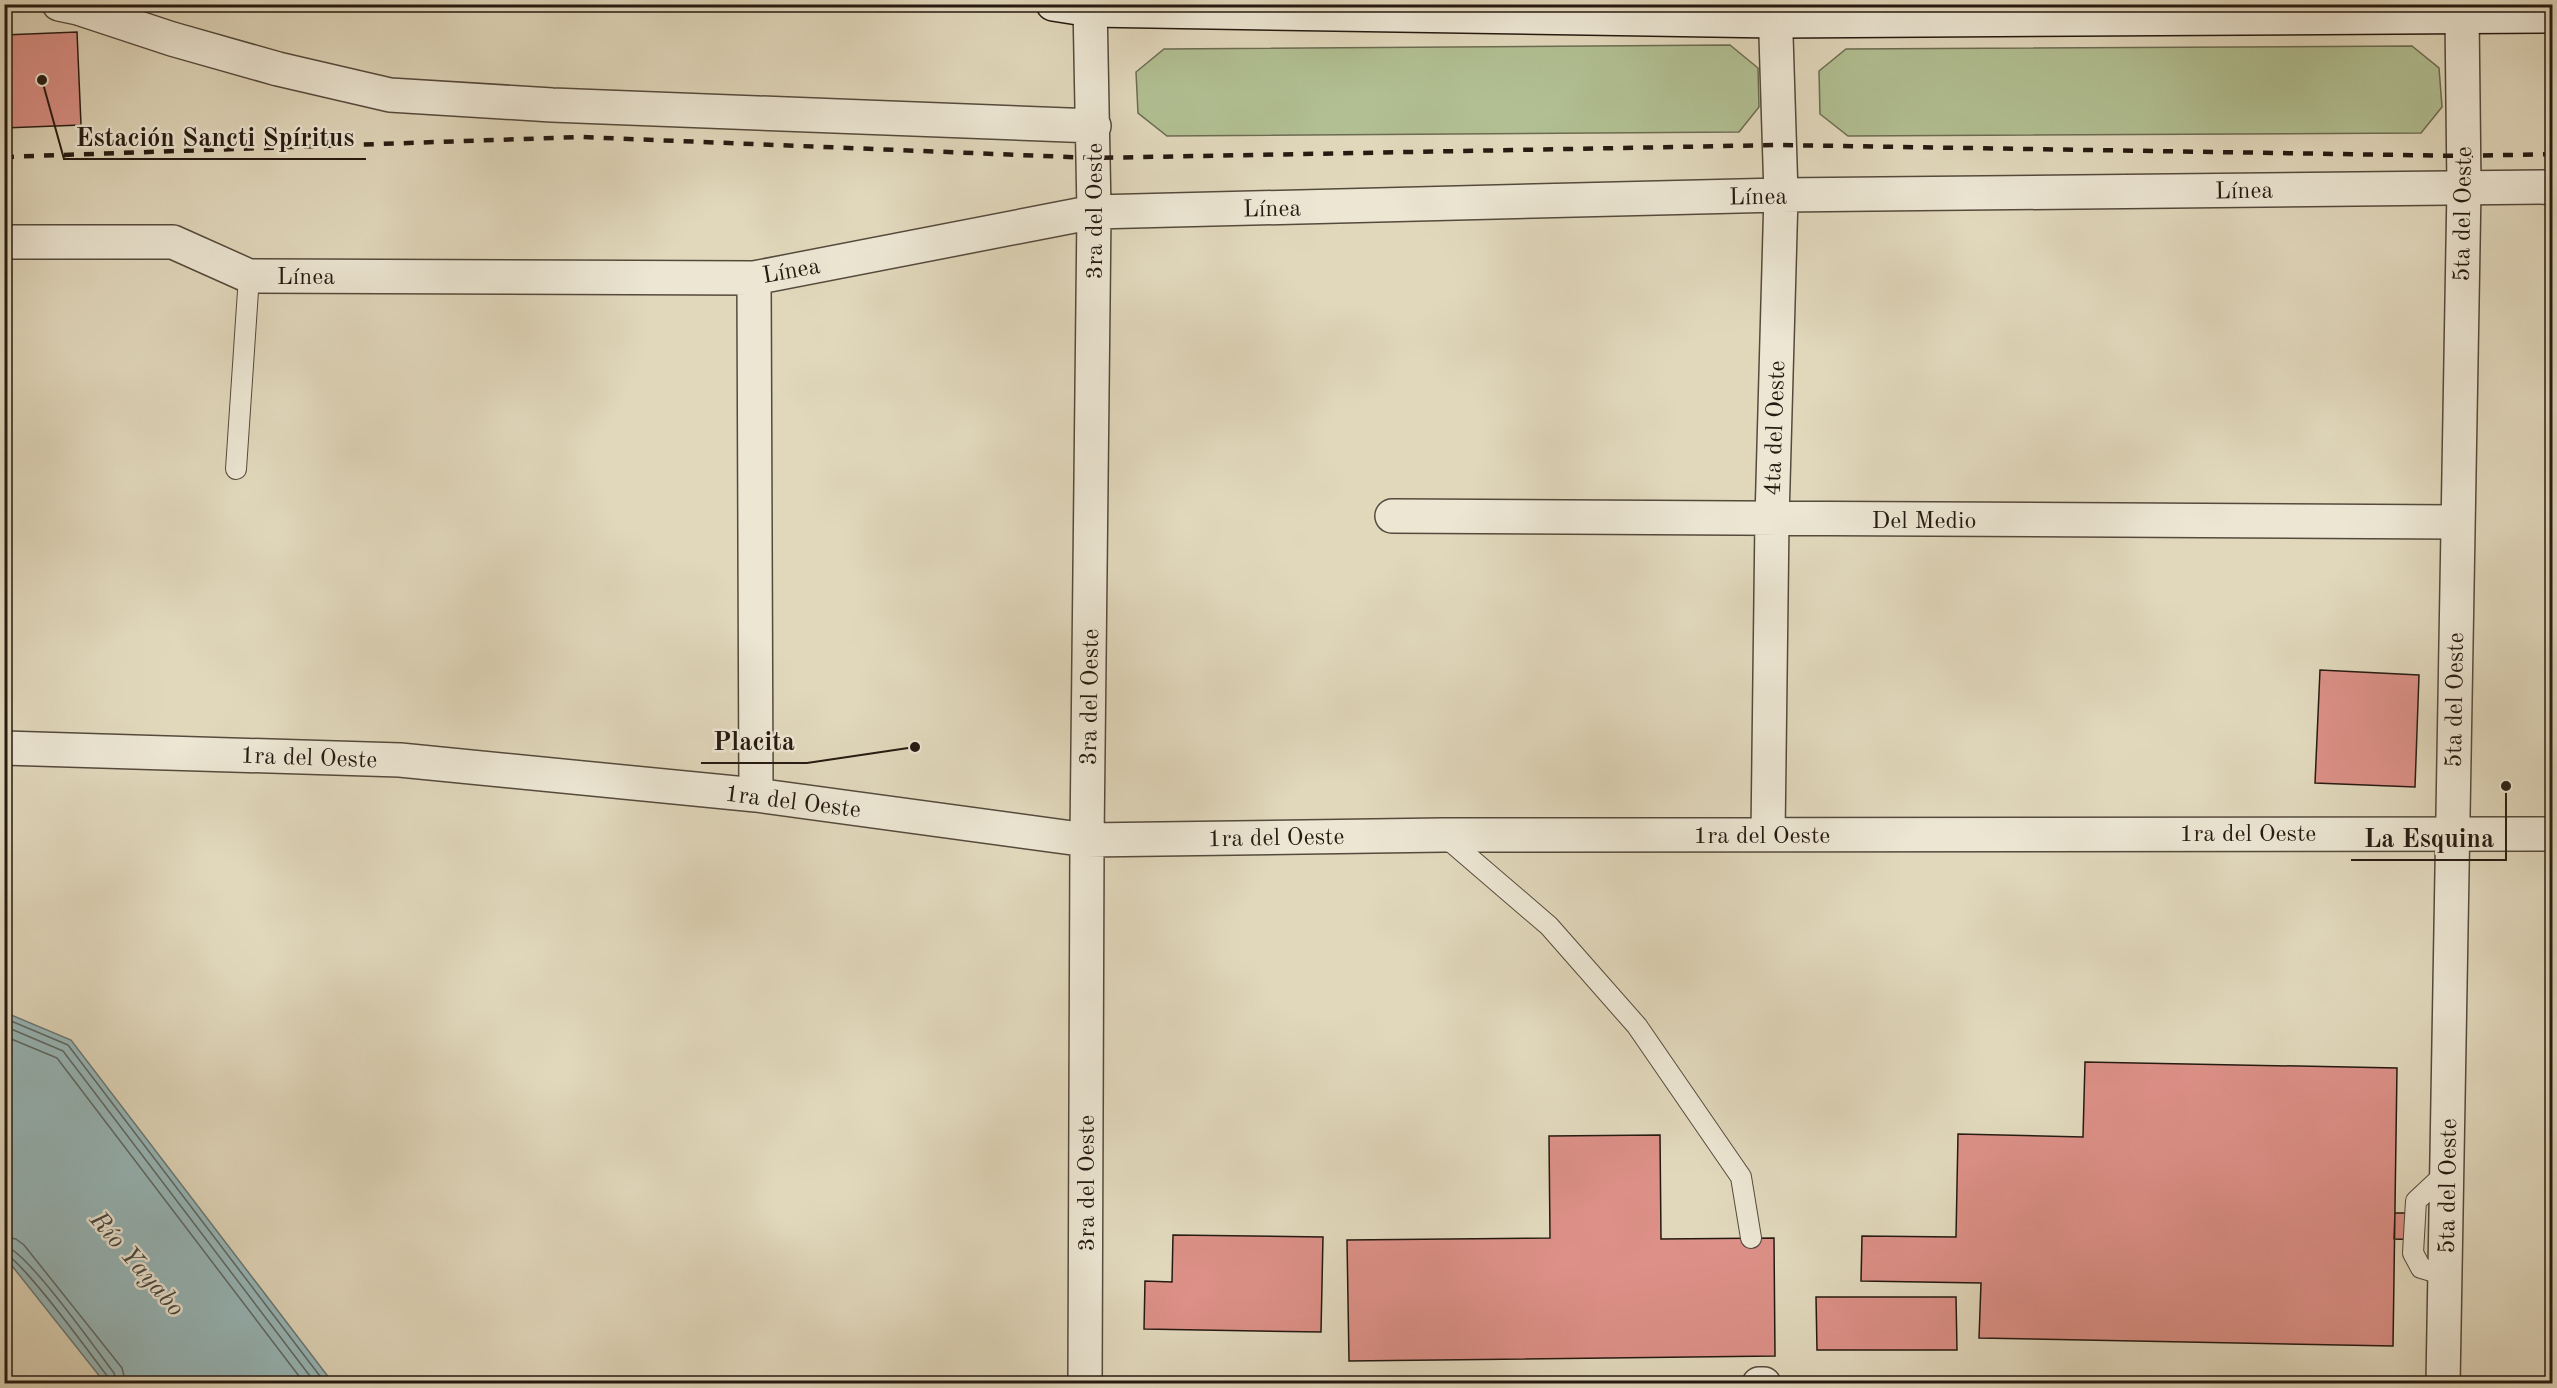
<svg xmlns="http://www.w3.org/2000/svg" width="2557" height="1388" font-family="'Old Standard TT',serif">
	<style>
		.green { fill: #b1bf92; stroke: #6c6c52; stroke-width: 1.5 }
		.water { fill: #97b8ba; stroke: #6a7976; stroke-width: 1.5 }
		.lines { fill: none; stroke-linecap: round; stroke-linejoin: round }
		.shore { stroke: #5e6966; stroke-width: 1.5 }
		.building { fill: #dc9087; stroke: #261a11; stroke-width: 1.5 }
		.service-casing { stroke: #554a3c; stroke-width: 22 }
		.minor-casing { stroke: #554a3c; stroke-width: 36 }
		.tertiary-casing { stroke: #554a3c; stroke-width: 36 }
		.secondary-casing { stroke: #261a11; stroke-width: 36 }
		.service { stroke: #ece6d3; stroke-width: 20 }
		.minor { stroke: #ece6d3; stroke-width: 33 }
		.tertiary { stroke: #ece6d3; stroke-width: 33 }
		.secondary { stroke: #ece6d3; stroke-width: 33 }
		.rail { stroke: #261a11; stroke-width: 4.5; stroke-dasharray: 10 10; stroke-linecap: butt }
		.labels { text-anchor: middle; stroke-width: 5; stroke-linejoin: round; paint-order: stroke }
		.street-label { font-size: 24px; fill: #261a11; stroke: #ece6d3 }
		.water-label { font-size: 26px; font-style: italic; fill: #484944; stroke: #ece6d3 }
		.leader { fill: none; stroke: #261a11; stroke-width: 2 }
		.callout-dot { fill: #261a11; stroke: #ece6d3; stroke-width: 2 }
		.callout-label { font-size: 26px; text-anchor: middle; font-weight: bold; fill: #261a11; stroke: #ece6d3; stroke-width: 5; stroke-linejoin: round; paint-order: stroke }
	</style>
	<rect width="100%" height="100%" fill="#e1d8bc"/>
	<filter id="stains"><feTurbulence type="fractalNoise" baseFrequency=".00333" numOctaves="4"/><feColorMatrix values="0 0 0 0 .2 0 0 0 0 .09 0 0 0 0 .02 0 0 0 .5 -.17"/></filter>
	<radialGradient id="worn" r=".72"><stop offset=".6" stop-color="#630" stop-opacity="0"/><stop offset="1" stop-color="#630" stop-opacity=".3"/></radialGradient>
	<path class="green" d="M1730,45L1758,68L1759,107L1739,132L1167,136L1138,113L1136,72L1164,49Z
		M2412,46L2439,68L2442,107L2421,133L1848,136L1820,114L1819,71L1846,49Z"/>
	<path class="water" d="M4,1012L71,1040L333,1383H105L5,1257Z"/>
	<g class="lines">
		<path class="shore" d="M4,1018L68,1045L326,1384
			M4,1026L63,1051L316,1384
			M4,1036L57,1058L305,1384
			M4,1237L16,1239L24,1245L122,1368L126,1384
			M4,1246C24,1247 98,1352 114,1373L117,1384
			M4,1254C19,1255 94,1359 108,1377L109,1384"/>
	</g>
	<path class="building" d="M77,32L81,125L4,128V35Z
		M2320,670L2419,675L2415,787L2315,783Z
		M2085,1062L2397,1068L2393,1346L1979,1338L1981,1283L1861,1281L1862,1236L1956,1237L1958,1134L2083,1137Z
		M1660,1135L1661,1239L1774,1238L1775,1356L1349,1361L1347,1240L1550,1238L1549,1136Z
		M2395,1213H2422L2421,1240L2394,1239Z
		M1173,1235L1323,1237L1321,1332L1144,1329L1145,1281L1172,1282Z
		M1816,1297H1956L1957,1350H1817Z"/>
	<g class="lines">
		<defs>
			<path id="service" d="M236,469L249,276
				M1443,835L1549,926L1637,1026L1741,1177L1751,1238
				M2445,1275L2421,1268L2413,1253L2416,1201L2447,1172"/>
			<path id="minor" d="M59,4L78,8L172,39L278,69L390,95L552,105L1094,126
				M4,242H173L249,276L754,278L1094,212L1781,195L2552,187
				M754,278L756,795
				M1392,516L2456,522
				M4,748L400,760L756,795L1087,840L1443,835L2552,834
				M1768,835L1772,519L1781,195L1775,4
				M1085,1384L1087,840L1094,212L1090,4
				M1759,1384H1764"/>
			<path id="tertiary" d="M2443,1384L2464,188L2462,16"/>
			<path id="secondary" d="M1053,4L1091,10L1775,21L2552,16"/>
		</defs>
		<use href="#service" class="service-casing"/>
		<use href="#minor" class="minor-casing"/>
		<use href="#tertiary" class="tertiary-casing"/>
		<use href="#secondary" class="secondary-casing"/>
		<use href="#service" class="service"/>
		<use href="#minor" class="minor"/>
		<use href="#tertiary" class="tertiary"/>
		<use href="#secondary" class="secondary"/>
		<path class="rail" d="M4,157L581,137L1093,158L1779,145L2463,156L2552,154"/>
	</g>
	<g class="labels">
		<g class="street-label">
			<text transform="translate(2244 190) rotate(-1)" y="8">Línea</text>
			<text transform="translate(1758 196) rotate(-1)" y="8">Línea</text>
			<text transform="translate(1272 208) rotate(-1)" y="8">Línea</text>
			<text transform="translate(1094 211) rotate(-90)" y="8">3ra del Oeste</text>
			<text transform="translate(2462 214) rotate(-89)" y="8">5ta del Oeste</text>
			<text transform="translate(791 270) rotate(-10)" y="8">Línea</text>
			<text x="306" y="284">Línea</text>
			<text transform="translate(1774 428) rotate(-88)" y="8">4ta del Oeste</text>
			<text x="1924" y="528">Del Medio</text>
			<text transform="translate(1089 697) rotate(-89)" y="8">3ra del Oeste</text>
			<text transform="translate(2454 700) rotate(-89)" y="8">5ta del Oeste</text>
			<text transform="translate(309 757) rotate(2)" y="8">1ra del Oeste</text>
			<text transform="translate(793 801) rotate(7)" y="8">1ra del Oeste</text>
			<text x="2248" y="841">1ra del Oeste</text>
			<text x="1762" y="843">1ra del Oeste</text>
			<text transform="translate(1276 837) rotate(-1)" y="8">1ra del Oeste</text>
			<text transform="translate(1086 1183) rotate(-90)" y="8">3ra del Oeste</text>
			<text transform="translate(2447 1186) rotate(-89)" y="8">5ta del Oeste</text>
		</g>
		<g class="water-label">
			<text transform="translate(138 1263) rotate(49)" y="9">Río Yayabo</text>
		</g>
	</g>
	<path class="leader" d="M42 80L64 159H366M915 747L807 763H701M2506 786L2506 860H2351"/>
	<g class="callout-dot">
		<circle cx="42" cy="80" r="6"/>
		<circle cx="915" cy="747" r="6"/>
		<circle cx="2506" cy="786" r="6"/>
	</g>
	<g class="callout-label">
		<text x="215" y="146">Estación Sancti Spíritus</text>
		<text x="754" y="750">Placita</text>
		<text x="2429" y="847">La Esquina</text>
	</g>
	<rect width="2557" height="1388" fill="none" stroke="#e1d8bc" stroke-width="24"/>
	<rect x="6" y="6" width="2545" height="1376" fill="none" stroke="#261a11" stroke-width="3"/>
	<rect x="12" y="12" width="2533" height="1364" fill="none" stroke="#261a11" stroke-width="1.5"/>
	<rect width="100%" height="100%" filter="url(#stains)"/>
	<rect width="100%" height="100%" fill="url(#worn)"/>
</svg>
